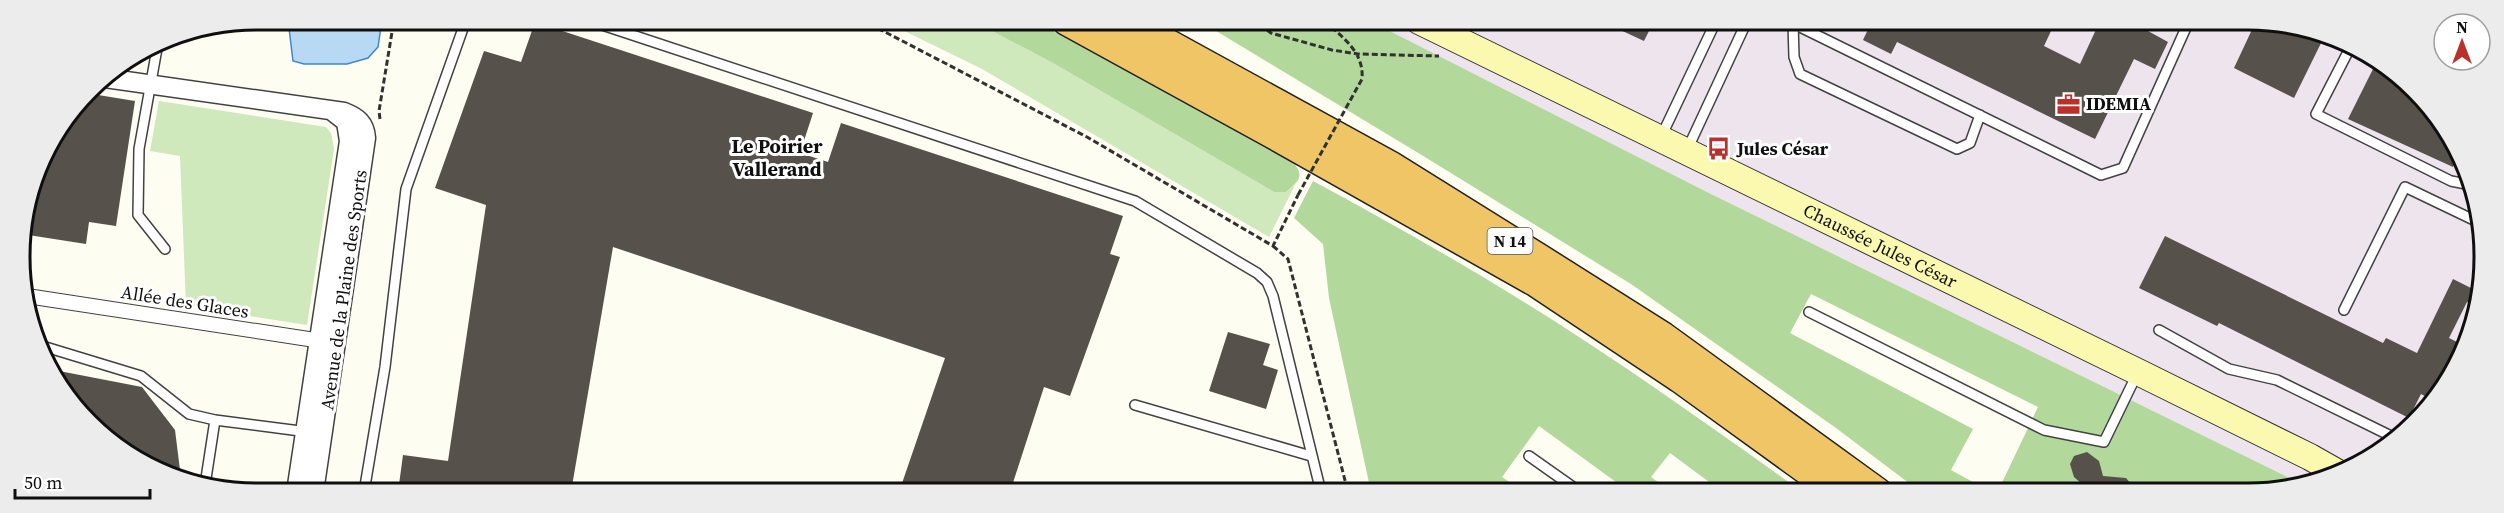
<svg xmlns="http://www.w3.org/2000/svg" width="2504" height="513" font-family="'Source Serif 4',serif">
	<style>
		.industrial { fill: #ede4ed }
		.green { fill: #cfe8bc }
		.forest { fill: #b2d89c }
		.water { fill: #b8d9f4; stroke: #4287c8; stroke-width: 1.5 }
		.building { fill: #57514c }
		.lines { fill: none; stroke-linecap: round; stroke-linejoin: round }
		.service-casing { stroke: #424242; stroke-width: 12 }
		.pedestrian-casing { stroke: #424242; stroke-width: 16 }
		.minor-casing { stroke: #424242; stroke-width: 21 }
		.secondary-casing { stroke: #313131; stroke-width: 28 }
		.trunk-casing { stroke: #202020; stroke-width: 33 }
		.path { stroke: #313131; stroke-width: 3; stroke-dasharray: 6 3; stroke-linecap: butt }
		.service { stroke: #fff; stroke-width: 9 }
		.pedestrian { stroke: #fff; stroke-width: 14 }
		.minor { stroke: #fff; stroke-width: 18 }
		.secondary { stroke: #fbf9b0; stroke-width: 26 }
		.trunk { stroke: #f0c566; stroke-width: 30 }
		.path-bridge { stroke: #313131; stroke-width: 3; stroke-dasharray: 6 3; stroke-linecap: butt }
		.labels { text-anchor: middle; stroke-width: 6; stroke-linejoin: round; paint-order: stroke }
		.shield { fill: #fff; stroke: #575757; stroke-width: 1.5 }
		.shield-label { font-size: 16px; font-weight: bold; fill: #0f0f0f }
		.poi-label { font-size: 18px; font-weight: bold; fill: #0f0f0f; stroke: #fff; text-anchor: start }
		.street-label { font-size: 18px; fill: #0f0f0f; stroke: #fff }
		.neighbourhood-label { font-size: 20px; font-weight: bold; fill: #0f0f0f; stroke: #fff }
		.rim { fill: none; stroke: #0f0f0f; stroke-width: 3 }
	</style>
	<rect width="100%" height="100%" fill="#fefdf2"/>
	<path class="industrial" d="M1370,21H2278L2366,51L2435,112L2476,195L2483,287L2460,361L2415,424L2339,475L2302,484L1709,193Z"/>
	<path class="green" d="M882,20H971L1053,63L1274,192H1286L1295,185L1269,237L982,69Z
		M159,101L326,127L331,133L334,149L307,325L186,306L180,156L150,151Z"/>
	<path class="forest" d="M971,20H1031L1083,46L1290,159C1305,174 1301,180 1286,192H1274L1053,63Z
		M1198,20L1370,21L1709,193L2302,484L2263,493H1997L2038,407L1811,294L1790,333L1973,429L1951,470L1993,493H1922L1836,428L1631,284L1420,154Z
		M1313,181C1402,229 1490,279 1576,335C1653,385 1728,439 1804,493H1724L1670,453L1651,477L1673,493H1631L1539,426L1502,477L1524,492H1371L1329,298L1323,244L1294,218Z"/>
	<path class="water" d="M288,20H382L378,47L368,58L347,64H304L293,61Z"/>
	<path class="building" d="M1601,21H1654L1644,41Z
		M1872,21H2031L2051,31L2044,46L2080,64L2100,21H2153L2148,31L2168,42L2155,69L2134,59L2095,139L1897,42L1891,54L1863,40Z
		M2256,21H2278L2324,37L2294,98L2234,68Z
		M535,22L813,113L800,153L828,162L841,123L1123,216L1110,254L1120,257L1070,396L1044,387L1010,492H899L945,358L613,247L571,492H398L403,455L448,461L486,205L435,188L484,51L521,62Z
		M2377,61L2435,112L2458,157L2453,167L2348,119Z
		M86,93L135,101L116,226L89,222L86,244L22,234L44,152Z
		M2165,236L2383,343L2386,338L2417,353L2453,279L2481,293L2477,307L2467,302L2449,338L2465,346L2460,361L2432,400L2421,394L2409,418L2219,323L2217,326L2139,288Z
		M1228,332L1270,344L1263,365L1278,370L1266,409L1209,391Z
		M54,370L142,387L175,430L181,478L151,469L78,412Z
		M2087,452L2099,461L2103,476L2126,478L2139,493H2083V485L2074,477L2070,464L2074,456Z"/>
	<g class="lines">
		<defs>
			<path id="service" d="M587,20L1135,201L1257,273L1267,282L1273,296L1321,492
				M1788,21L2101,175L2123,168L2189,21
				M1793,23L1794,57L1800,74L1957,149L1970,143L1980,115
				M158,43L139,149L138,215L165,249
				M2351,46L2316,114L2451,181L2471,185
				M1661,137L1716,21
				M1687,150L1747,21
				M2344,310L2405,187L2478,222
				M1809,312L2044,430L2104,442L2137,374
				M2159,330L2229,369L2277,380L2395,438
				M39,345L141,376L189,414L215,420
				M1135,405L1311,456
				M1529,456L1580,492
				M205,485L215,420L308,432
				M364,492L385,367L406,189L466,20"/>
			<path id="pedestrian" d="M27,296L328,342"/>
			<path id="minor" d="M105,78L344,112C357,117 365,123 366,138L314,492
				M296,492L349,141L346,122L332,111"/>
			<g id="secondary">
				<path id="s1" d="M1419,21L2138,372L2310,457L2340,474"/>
			</g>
			<path id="trunk" d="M1067,20L1271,132L1537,282L1681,378L1840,493
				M1123,20L1391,167L1537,258L1662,337L1877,493"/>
		</defs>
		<use href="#service" class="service-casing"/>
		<use href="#pedestrian" class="pedestrian-casing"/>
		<use href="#minor" class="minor-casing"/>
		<use href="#secondary" class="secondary-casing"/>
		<use href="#trunk" class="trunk-casing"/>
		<path class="path" d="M862,20L1087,137L1273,246L1298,195
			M1252,20L1260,25L1261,20
			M1325,21C1344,39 1364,52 1362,79
			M1260,25L1271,33L1332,50L1358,54L1439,56
			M380,119L379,111L394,20
			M1273,246L1288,259L1348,492"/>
		<use href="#service" class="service"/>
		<use href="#pedestrian" class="pedestrian"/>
		<use href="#minor" class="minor"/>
		<use href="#secondary" class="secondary"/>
		<use href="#trunk" class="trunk"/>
		<path class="path-bridge" d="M1298,195L1362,79"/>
	</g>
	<defs>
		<symbol id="office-bare" viewBox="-9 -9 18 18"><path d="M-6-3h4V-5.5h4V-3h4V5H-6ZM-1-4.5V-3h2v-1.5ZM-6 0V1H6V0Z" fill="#ba312c" stroke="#fff" stroke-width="2.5" paint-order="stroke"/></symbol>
		<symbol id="bus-bare" viewBox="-9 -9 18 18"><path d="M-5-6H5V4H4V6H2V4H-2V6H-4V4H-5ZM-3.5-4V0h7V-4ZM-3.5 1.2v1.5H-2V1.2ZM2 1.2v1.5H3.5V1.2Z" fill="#ba312c" stroke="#fff" stroke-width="2.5" paint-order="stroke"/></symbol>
	</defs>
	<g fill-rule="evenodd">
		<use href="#office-bare" x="2052" y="88" width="33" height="33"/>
		<use href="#bus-bare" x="1702" y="132" width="33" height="33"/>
	</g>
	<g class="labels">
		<rect class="shield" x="1487.5" y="228" width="45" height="26" rx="4.5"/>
		<g class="shield-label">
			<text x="1510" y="247">N 14</text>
		</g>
		<g class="poi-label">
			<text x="2086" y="110">IDEMIA</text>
			<text x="1737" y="155">Jules César</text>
		</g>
		<g class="street-label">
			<text dy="6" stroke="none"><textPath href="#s1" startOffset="513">Chaussée Jules César</textPath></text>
			<text transform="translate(344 290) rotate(-82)" y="6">Avenue de la Plaine des Sports</text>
			<text transform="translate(185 302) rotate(9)" y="6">Allée des Glaces</text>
		</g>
		<g class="neighbourhood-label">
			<text x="777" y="153">Le Poirier<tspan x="777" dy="23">Vallerand</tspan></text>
		</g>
	</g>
	<path d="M0 0H2504V513H0ZM256 30H2248A226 226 0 0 1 2474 256V257A226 226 0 0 1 2248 483H256A226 226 0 0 1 30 257V256A226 226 0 0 1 256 30Z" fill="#ececec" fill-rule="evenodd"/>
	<path class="rim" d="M256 30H2248A226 226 0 0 1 2474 256V257A226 226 0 0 1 2248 483H256A226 226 0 0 1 30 257V256A226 226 0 0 1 256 30Z"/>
	<g transform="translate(2462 42)"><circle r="28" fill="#ffffff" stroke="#9f9f9f" stroke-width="1.5"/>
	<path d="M0-4.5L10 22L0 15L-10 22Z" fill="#ba312c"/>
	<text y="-9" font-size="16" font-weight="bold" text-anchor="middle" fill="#0f0f0f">N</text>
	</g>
	<path d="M15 489v9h135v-9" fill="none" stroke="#0f0f0f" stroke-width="3"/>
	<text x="24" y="489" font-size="18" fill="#0f0f0f" stroke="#ffffff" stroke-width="4.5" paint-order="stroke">50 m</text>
</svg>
